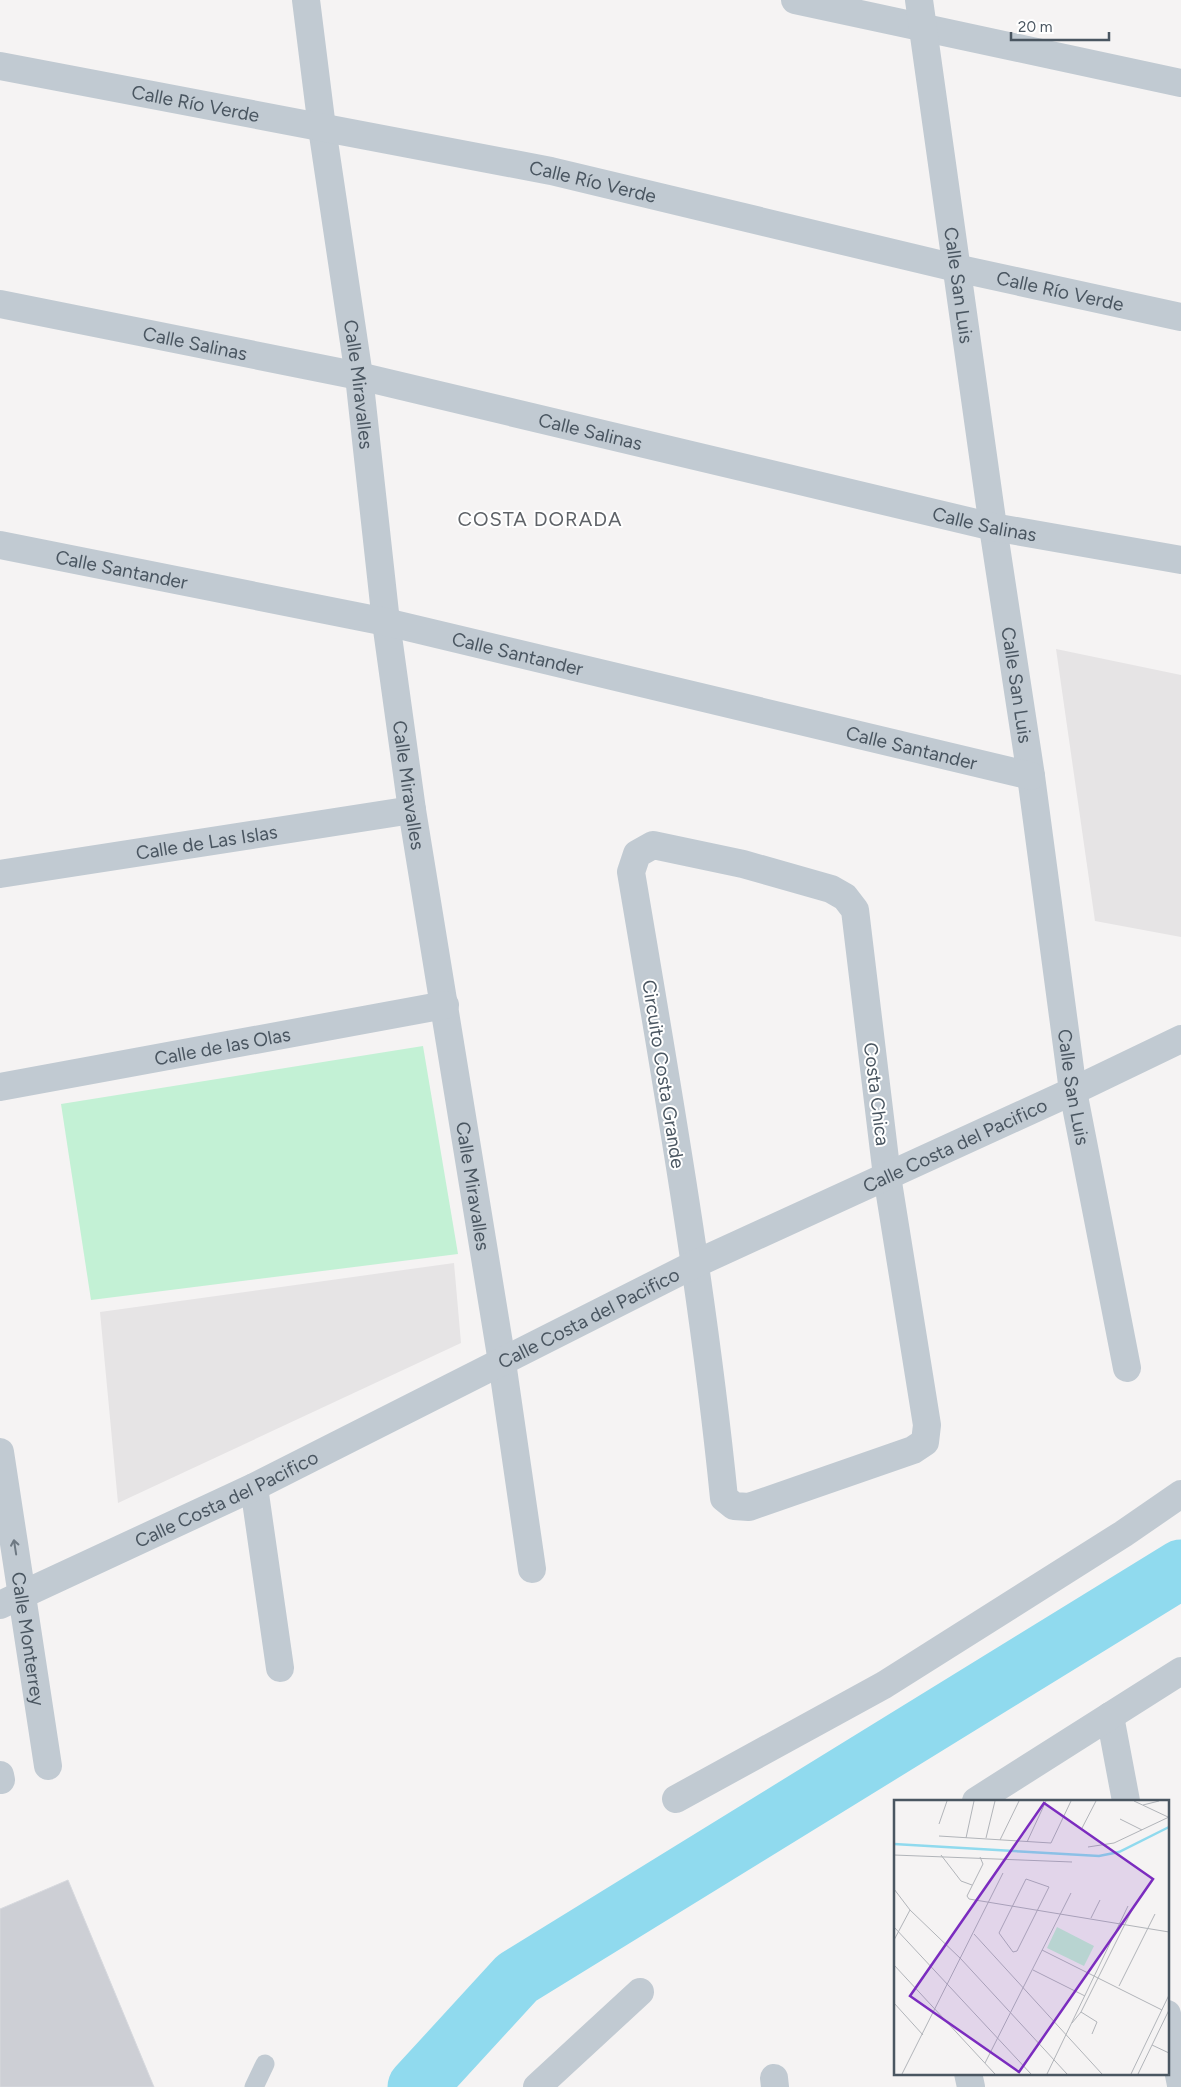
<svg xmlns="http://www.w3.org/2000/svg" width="1181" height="2087" font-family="Figtree,sans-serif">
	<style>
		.education { fill: #e6e4e5 }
		.green { fill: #c3f1d5 }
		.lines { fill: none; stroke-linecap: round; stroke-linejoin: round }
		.river { stroke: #90daee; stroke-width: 59 }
		.building { fill: #cdcfd5; stroke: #d7d9de }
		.service { stroke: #c1cad2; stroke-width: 19 }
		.minor { stroke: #c1cad2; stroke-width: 28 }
		.oneway { stroke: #6e7983 }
		.labels { text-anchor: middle; stroke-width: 4; stroke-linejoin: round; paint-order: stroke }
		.street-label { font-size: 19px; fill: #4a5661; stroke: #fff }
		.neighbourhood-label { font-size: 20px; letter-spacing: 1px; fill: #5f6368; stroke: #fff }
		.inset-river { fill: none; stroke: #90daee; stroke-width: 2.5 }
		.inset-road { fill: none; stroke: #b1b4b9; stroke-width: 1 }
		.view { fill: #7b2cbf; fill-opacity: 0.15; stroke: #7b2cbf; stroke-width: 2.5 }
		.inset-edge { fill: none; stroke: #4a5661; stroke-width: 2.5 }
	</style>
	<rect width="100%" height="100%" fill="#f5f3f3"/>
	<path class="education" d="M1056,649L1181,675V937L1095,921Z
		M454,1263L461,1343L118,1503L100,1312Z"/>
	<path class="green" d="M423,1046L458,1254L91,1300L61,1104Z"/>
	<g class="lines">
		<path class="river" d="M417,2087L517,1978L1181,1569"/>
	</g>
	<path class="building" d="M68,1880L154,2087H0V1909Z"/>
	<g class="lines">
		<path class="service" d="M254,2087L265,2064"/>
		<g class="minor">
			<path id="s1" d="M306,0L322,128L359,376L386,622L412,810L502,1362L532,1569"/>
			<path d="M795,0L1181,83"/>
			<path id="s2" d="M919,0L993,527L1031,776L1073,1091L1127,1368"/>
			<path id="s3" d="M0,66L551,171L956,268L1181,317"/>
			<path id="s4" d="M0,304L359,376L993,527L1181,560"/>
			<path id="s5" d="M0,545L386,622L1031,776"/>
			<path d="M653,845L743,864L831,889L845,897L855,910L887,1176L927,1425L925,1442L913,1450L749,1507L734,1506L724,1498C703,1288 666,1080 631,872L637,854Z"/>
			<path id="s6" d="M0,874L412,810"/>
			<path id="s7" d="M0,1087L445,1005"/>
			<path id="s8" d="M0,1452L48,1766"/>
			<path d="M254,1487L280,1668"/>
			<path id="s9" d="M0,1605L254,1487L695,1264L1073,1091L1181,1039"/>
			<path d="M1110,1716L1126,1801"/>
			<path d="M0,1775L1,1780"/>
			<path d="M676,1799L884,1685L1123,1534L1181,1494"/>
			<path d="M976,1801L1181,1671"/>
			<path d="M1167,2014L1181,2085"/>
			<path d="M968,2073L971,2087"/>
			<path d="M774,2078L775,2087"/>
			<path d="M537,2087L640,1992"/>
		</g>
	</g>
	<defs><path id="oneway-shaft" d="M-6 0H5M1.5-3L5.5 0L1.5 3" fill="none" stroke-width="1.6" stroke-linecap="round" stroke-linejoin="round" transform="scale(1.25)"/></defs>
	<use class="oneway" href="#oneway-shaft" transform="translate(15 1547) rotate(-99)"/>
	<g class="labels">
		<g class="street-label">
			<text dy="7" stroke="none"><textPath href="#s3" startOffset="199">Calle Río Verde</textPath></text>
			<text dy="7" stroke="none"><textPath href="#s3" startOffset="604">Calle Río Verde</textPath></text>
			<text dy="7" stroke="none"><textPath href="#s2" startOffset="288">Calle San Luis</textPath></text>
			<text dy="7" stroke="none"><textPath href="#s3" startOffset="1084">Calle Río Verde</textPath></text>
			<text dy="7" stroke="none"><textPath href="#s4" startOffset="199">Calle Salinas</textPath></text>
			<text dy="7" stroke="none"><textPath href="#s1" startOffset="388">Calle Miravalles</textPath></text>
			<text dy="7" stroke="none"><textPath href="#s4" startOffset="604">Calle Salinas</textPath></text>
			<text dy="7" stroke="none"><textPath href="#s4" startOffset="1009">Calle Salinas</textPath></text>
			<text dy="7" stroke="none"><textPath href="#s5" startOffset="124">Calle Santander</textPath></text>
			<text dy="7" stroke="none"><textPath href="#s5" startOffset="529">Calle Santander</textPath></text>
			<text dy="7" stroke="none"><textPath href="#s2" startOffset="692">Calle San Luis</textPath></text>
			<text dy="7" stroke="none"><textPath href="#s5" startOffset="934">Calle Santander</textPath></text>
			<text dy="7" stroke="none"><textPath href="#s1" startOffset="792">Calle Miravalles</textPath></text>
			<text dy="7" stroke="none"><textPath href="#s6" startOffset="209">Calle de Las Islas</textPath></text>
			<text dy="7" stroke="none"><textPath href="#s7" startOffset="226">Calle de las Olas</textPath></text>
			<text transform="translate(664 1074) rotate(81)" y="7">Circuito Costa Grande</text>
			<text dy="7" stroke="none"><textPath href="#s2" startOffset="1098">Calle San Luis</textPath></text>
			<text transform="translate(877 1094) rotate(83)" y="7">Costa Chica</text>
			<text dy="7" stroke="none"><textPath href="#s9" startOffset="1060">Calle Costa del Pacifico</textPath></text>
			<text dy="7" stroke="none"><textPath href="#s1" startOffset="1198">Calle Miravalles</textPath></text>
			<text dy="7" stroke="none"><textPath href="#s9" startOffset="655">Calle Costa del Pacifico</textPath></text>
			<text dy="7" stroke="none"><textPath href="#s9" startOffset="250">Calle Costa del Pacifico</textPath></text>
			<text dy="7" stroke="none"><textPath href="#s8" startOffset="189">Calle Monterrey</textPath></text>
		</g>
		<g class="neighbourhood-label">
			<text x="540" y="526">COSTA DORADA</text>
		</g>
	</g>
	<g transform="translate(894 1800)">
		<rect width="275" height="275" fill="#f5f3f3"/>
		<path d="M163,127L200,146L190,166L153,148Z" fill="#c3f1d5"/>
		<path class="inset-river" d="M0,44L205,56L225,52L275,27"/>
		<path class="inset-road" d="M240,1L274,17M249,5L265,1M226,19L248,30M45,24L53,1M187,30L202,1M45,36L157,43L177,1M72,38L80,1M92,38L101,1M106,40L125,1M133,42L152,1M194,47L220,43L275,17M0,55L178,62M47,55L67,81L78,85M86,57L89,64L73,96L75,99L275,132M132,79L155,87L123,151L119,152L105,133ZM0,89L16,110L67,159L173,274M197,118L206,100M0,127L137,274M80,134L208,274M0,140L16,110M148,150L268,210M0,165L101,274M139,170L191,196M225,186L261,114M0,203L29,235M187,212L203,222L198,234M178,223L187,212L239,108M258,245L275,253M91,263L177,93M8,274L109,73M153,274L234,106M237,274L275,195M244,274L275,210"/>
		<path class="view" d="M150,3L259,79L125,272L16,196Z"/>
		<rect width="275" height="275" class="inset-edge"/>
	</g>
	<path d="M1011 32v8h98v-8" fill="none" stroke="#4a5661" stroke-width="2.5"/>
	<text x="1018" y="32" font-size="15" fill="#4a5661" stroke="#ffffff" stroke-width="4" paint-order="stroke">20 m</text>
</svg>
